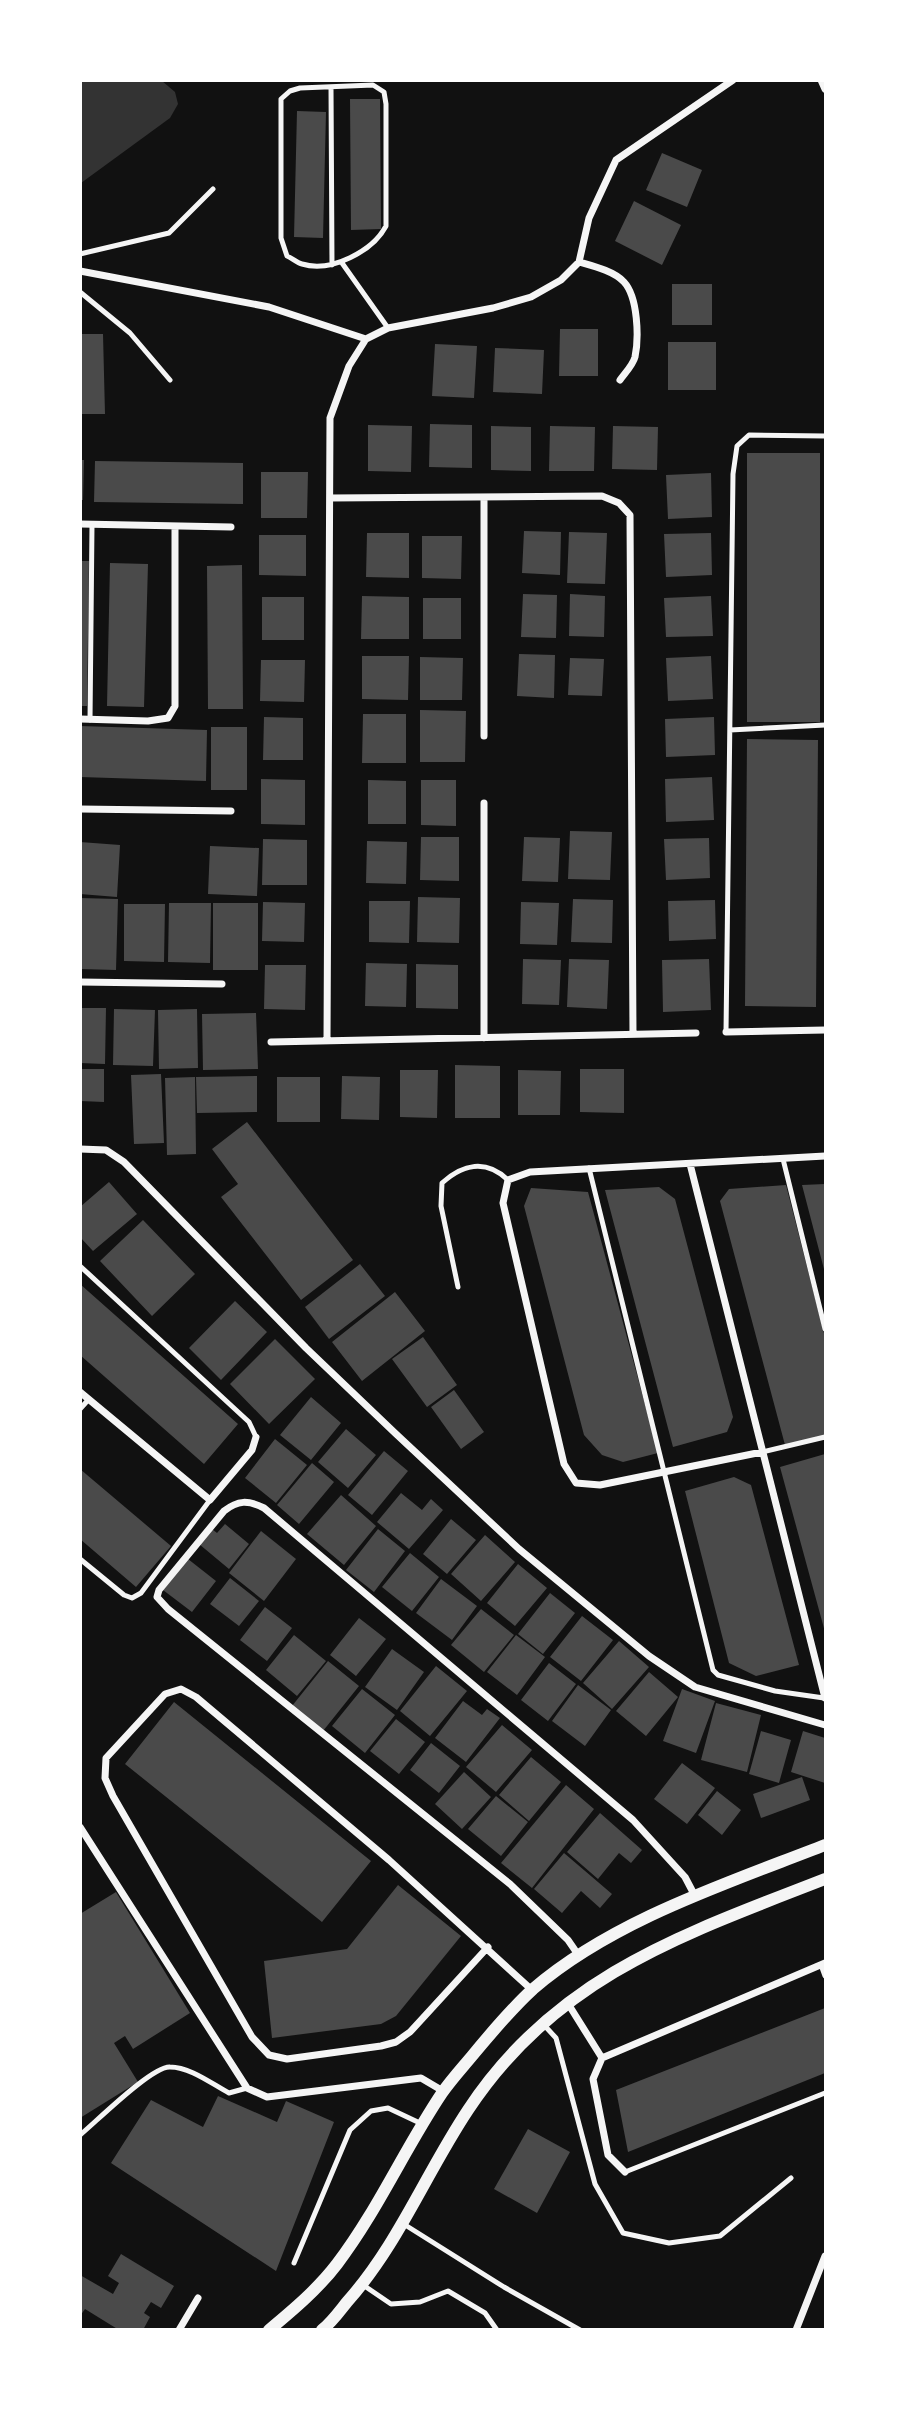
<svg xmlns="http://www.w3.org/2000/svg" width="906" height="2410" font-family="'Sofia Sans Condensed',sans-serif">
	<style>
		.water { fill: #333 }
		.building { fill: #4a4a4a }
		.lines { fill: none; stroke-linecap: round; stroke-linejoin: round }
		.service { stroke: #f5f5f5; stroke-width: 5 }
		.minor { stroke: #f5f5f5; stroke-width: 7 }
		.tertiary { stroke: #f5f5f5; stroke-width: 12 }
	</style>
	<rect width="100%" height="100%" fill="#111"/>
	<path class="water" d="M81,80L162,81L175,92L178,104L170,118L81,183Z"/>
	<path class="building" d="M350,99H380L381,229L351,230Z
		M297,111L326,112L323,238L294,237Z
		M662,153L702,170L687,207L646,190Z
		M634,201L681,225L662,265L615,241Z
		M672,284H712V325H672Z
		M560,329H598V376H559Z
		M80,334H103L105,414H80Z
		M668,342H716V390H668Z
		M435,344L477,346L474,398L432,396Z
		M495,348L544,350L542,394L493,392Z
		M430,424L472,425V468L429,467Z
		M368,425L412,426L411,472L368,471Z
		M491,426L531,427V471L491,470Z
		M550,426L595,427L594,471H549Z
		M613,426L658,427L657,470L612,469Z
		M747,453H820V722H747Z
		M80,460H84L83,500H80Z
		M95,461L243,463V504L94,502Z
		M261,472H308L307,518H261Z
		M711,473L712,517L668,519L666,475Z
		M524,531L561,532L560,575L522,573Z
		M569,532L607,533L605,584L567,583Z
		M367,533H409V578L366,577Z
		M711,533L712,575L666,577L664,534Z
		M259,535H306V576L259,575Z
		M422,536H462L461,579L422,578Z
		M80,561H89L87,706H80Z
		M110,563L148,564L144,707L107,706Z
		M242,565L243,709H208L207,566Z
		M523,594L557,595L556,638L521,637Z
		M570,594L605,596L604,637L569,636Z
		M362,596L409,597V639H361Z
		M711,596L713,636L666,637L664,598Z
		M262,597H304V640H262Z
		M423,598H461V639H423Z
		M519,654L555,655L554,698L517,696Z
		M362,656H409L408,700L362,699Z
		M711,656L713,699L668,701L666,658Z
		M420,657L463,658L462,700H420Z
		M570,658L604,659L602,696L568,695Z
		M261,660H305L304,702L260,701Z
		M420,710L466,711L465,762H420Z
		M363,714H406V763H362Z
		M264,717L303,718V760H263Z
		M714,717L715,755L666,757L665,719Z
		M80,726L207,730L206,781L80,777Z
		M211,727H247V790H211Z
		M747,739L818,740L816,1007L745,1006Z
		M712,777L714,820L666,822L665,779Z
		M261,779L305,780V825L261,824Z
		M368,780L406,781V824H368Z
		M421,780H456V826L421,825Z
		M570,831L612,832L610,880L568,879Z
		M421,837H459V881L420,880Z
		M524,837L560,838L558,882L522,881Z
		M709,838L710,878L666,880L664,839Z
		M263,839L307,840V885H262Z
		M367,841L407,842L406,884L366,883Z
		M80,842L120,845L117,897L80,894Z
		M210,846L259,848L257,896L208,894Z
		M418,897L460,898L459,943L417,942Z
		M80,898L118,899L116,970L80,969Z
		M573,899L613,900L612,943L571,942Z
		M715,900L716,939L669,941L668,901Z
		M369,901H410L409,943L369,942Z
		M263,902L305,903L304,942L262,941Z
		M521,902L559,903L557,945L520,944Z
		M169,903H211L210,963L168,962Z
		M213,903H258V970H213Z
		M124,904H165L164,962L124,961Z
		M523,959L561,960L559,1005L522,1004Z
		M569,959L609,960L607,1009L567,1007Z
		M709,959L711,1010L663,1012L662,960Z
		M366,963L407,964L406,1007L365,1006Z
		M416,964L458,965V1009L416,1008Z
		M265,965H306L305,1010L264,1009Z
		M80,1008H106L105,1064L80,1063Z
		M114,1009L155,1010L153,1066L113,1065Z
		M197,1009L198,1068L159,1069L158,1010Z
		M256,1013L258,1069L203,1070L202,1014Z
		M455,1065L500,1066V1118H455Z
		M80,1069H104V1102L80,1101Z
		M580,1069H624V1113L580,1112Z
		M400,1070H438L437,1118L400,1117Z
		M518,1070L561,1071L560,1115H518Z
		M161,1074L164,1143L134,1144L131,1075Z
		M257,1076V1112L197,1113L196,1077Z
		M342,1076L380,1077L379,1120L341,1119Z
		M195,1077L196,1154L167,1155L165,1078Z
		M277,1077H320V1122H277Z
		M247,1122L353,1260L301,1300L221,1197L238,1184L212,1149Z
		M109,1182L137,1214L93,1251L80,1237V1207Z
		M825,1184V1273L802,1185Z
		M786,1185L825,1337V1436L785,1445L720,1201L729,1189Z
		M659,1187L675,1199L733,1417L727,1432L673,1447L605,1190Z
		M531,1188L588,1192L658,1453L623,1462L602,1455L584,1435L524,1206Z
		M143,1220L195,1274L152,1316L100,1261Z
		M360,1264L385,1296L329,1339L305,1307Z
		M80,1284L238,1424L204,1464L80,1355Z
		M395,1292L425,1331L362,1381L332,1342Z
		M235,1301L267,1332L221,1380L189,1348Z
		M423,1337L457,1385L427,1407L392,1359Z
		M275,1339L315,1379L269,1424L230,1384Z
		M454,1390L484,1432L461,1449L431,1407Z
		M311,1397L341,1423L311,1460L280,1435Z
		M346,1429L376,1455L348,1488L318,1462Z
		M275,1439L307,1465L276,1503L245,1478Z
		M384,1451L408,1471L372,1515L348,1495Z
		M825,1454V1632L780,1467Z
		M312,1463L334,1482L299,1524L277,1505Z
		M80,1469L171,1546L136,1587L80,1539Z
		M734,1477L751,1485L799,1665L756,1676L729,1663L685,1491Z
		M401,1493L422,1510L431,1499L443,1510L409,1549L377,1522Z
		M341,1495L376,1526L344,1565L307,1534Z
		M451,1519L476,1540L447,1574L423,1554Z
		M225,1524L249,1544L229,1569L199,1544L212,1529L217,1533Z
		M378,1529L405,1551L374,1592L346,1570Z
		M261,1531L296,1559L264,1601L229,1573Z
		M485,1535L515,1562L481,1601L451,1574Z
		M410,1553L439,1577L412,1611L382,1587Z
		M188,1559L216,1581L192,1612L163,1590Z
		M518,1564L547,1588L515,1626L487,1603Z
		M230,1578L259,1601L239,1626L210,1604Z
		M441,1579L477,1606L452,1640L416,1613Z
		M550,1593L575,1613L543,1654L518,1634Z
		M265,1607L292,1628L267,1661L240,1640Z
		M481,1609L514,1635L484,1672L451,1645Z
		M582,1616L613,1640L581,1681L550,1657Z
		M359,1618L386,1639L356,1676L330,1655Z
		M294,1635L326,1661L297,1696L266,1670Z
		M516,1635L545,1657L517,1695L487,1672Z
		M619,1641L649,1667L612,1709L583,1683Z
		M392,1649L424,1672L397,1710L365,1687Z
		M328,1661L359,1686L323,1731L292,1706Z
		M549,1663L576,1684L548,1721L521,1700Z
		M436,1666L467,1691L430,1736L400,1711Z
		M649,1672L678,1697L646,1736L616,1711Z
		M578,1685L611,1710L585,1746L552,1721Z
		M362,1689L395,1715L365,1753L332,1726Z
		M682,1689L715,1701L696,1753L663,1741Z
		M463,1701L482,1715L487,1709L500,1718L466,1762L435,1738Z
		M174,1702L371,1861L322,1922L125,1764Z
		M716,1703L761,1715L747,1772L701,1760Z
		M396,1719L425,1742L399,1774L370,1751Z
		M502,1725L532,1750L496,1792L466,1767Z
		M761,1731L791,1740L779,1783L749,1774Z
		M803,1731L825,1738V1783L791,1772Z
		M431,1743L460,1766L439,1793L410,1770Z
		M531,1757L561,1782L529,1821L499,1795Z
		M682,1763L715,1788L687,1824L654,1799Z
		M464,1772L491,1797L462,1829L435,1804Z
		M802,1777L810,1800L761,1818L753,1794Z
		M566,1785L594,1809L532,1888L501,1863Z
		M717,1791L741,1810L722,1835L698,1815Z
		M496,1796L528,1822L501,1856L468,1829Z
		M600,1813L642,1850L631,1863L619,1853L598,1879L567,1852Z
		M564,1853L612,1894L600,1908L581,1891L562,1913L534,1889Z
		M398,1885L461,1936L396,2016L381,2024L272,2038L264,1961L347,1949Z
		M116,1892L190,2013L133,2049L125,2036L114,2043L138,2082L80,2118V1914Z
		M825,2008V2073L628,2152L616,2090Z
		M218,2096L277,2122L286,2101L334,2122L276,2271L111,2163L151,2100L203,2127Z
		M528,2129L570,2152L537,2213L494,2189Z
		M121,2254L174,2286L161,2308L151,2302L144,2313L150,2317L143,2330H119L85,2309L80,2316V2275L113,2294L119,2283L108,2276Z"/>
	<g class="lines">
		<path class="service" d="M373,85L384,92L386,104V226C373,251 331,273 302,264C297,263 292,258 287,256L281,238V99L290,91L300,88Z
			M331,87L332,265
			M80,254L169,233L213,189
			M342,263L388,328
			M80,292L130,333L170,380
			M90,720L92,525
			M730,730L825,725
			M726,1032L733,474L737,446L749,435L825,436
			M783,1159L825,1329
			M589,1168L713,1670L718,1675L775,1691L824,1698
			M80,1266L249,1422L256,1437
			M458,1287L441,1206L442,1183C463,1164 486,1159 508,1180
			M80,1409L89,1399
			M762,1452L825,1437
			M80,1559L124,1595L132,1598L141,1593L210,1500
			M821,1965L825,1976
			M544,2025L556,2038L595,2184L623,2233L669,2243L720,2236L791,2178
			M80,2135C97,2121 152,2066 170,2067C190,2067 212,2084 229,2093L247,2088
			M625,2172L825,2093
			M402,2223L504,2287L580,2330
			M294,2263L350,2130L371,2111L388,2108L422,2124
			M363,2285L391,2304L420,2302L448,2291L485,2313L497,2330"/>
		<path class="minor" d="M821,80L825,89
			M579,262C593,266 614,271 624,282C638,297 639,338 635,357C633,365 625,373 620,380
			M80,271L269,307L366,339
			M330,498L602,496L619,503L630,515L633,1034
			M80,524L231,527
			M80,719L148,721L168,718L175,706V526
			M484,736V497
			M484,803V1038
			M80,809L231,811
			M80,982L222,984
			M726,1032L825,1030
			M327,1041L330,418L349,366L366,339L388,328L493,308L531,297L561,280L579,262L589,218L616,160L733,80
			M271,1042L696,1033
			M80,1149L106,1150L124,1162L306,1348L395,1433L519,1549L649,1656L695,1687L825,1725
			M690,1164L825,1698
			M80,1392L210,1500L252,1450L256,1437
			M762,1452L600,1485L576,1483L564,1464L503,1203L508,1180L530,1172L825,1156
			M80,1827L247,2088L267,2097L421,2078L443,2091
			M488,1947L410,2032L396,2042L381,2046L287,2059L269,2055L252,2037L113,1796L105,1778L106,1758L165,1694L181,1689L196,1697L389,1860L532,1990
			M579,1956L568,1940L510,1884L168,1609L157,1597L159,1590L224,1511C238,1500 248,1500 264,1508L633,1820L685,1877L695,1896
			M567,2002L602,2058
			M625,2172L608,2155L593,2079L602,2058L825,1963
			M179,2330L198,2298
			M796,2330L825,2256"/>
		<path class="tertiary" d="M269,2330C293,2310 318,2289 337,2264C378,2210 405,2148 442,2093C451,2080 462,2068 472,2056C491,2033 511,2009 533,1989C613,1920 728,1883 825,1845
			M322,2330C332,2322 339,2312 347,2302C398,2245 426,2173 468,2110C556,1976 684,1934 825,1879"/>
	</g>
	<rect width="906" height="2410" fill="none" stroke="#ffffff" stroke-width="164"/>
</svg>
